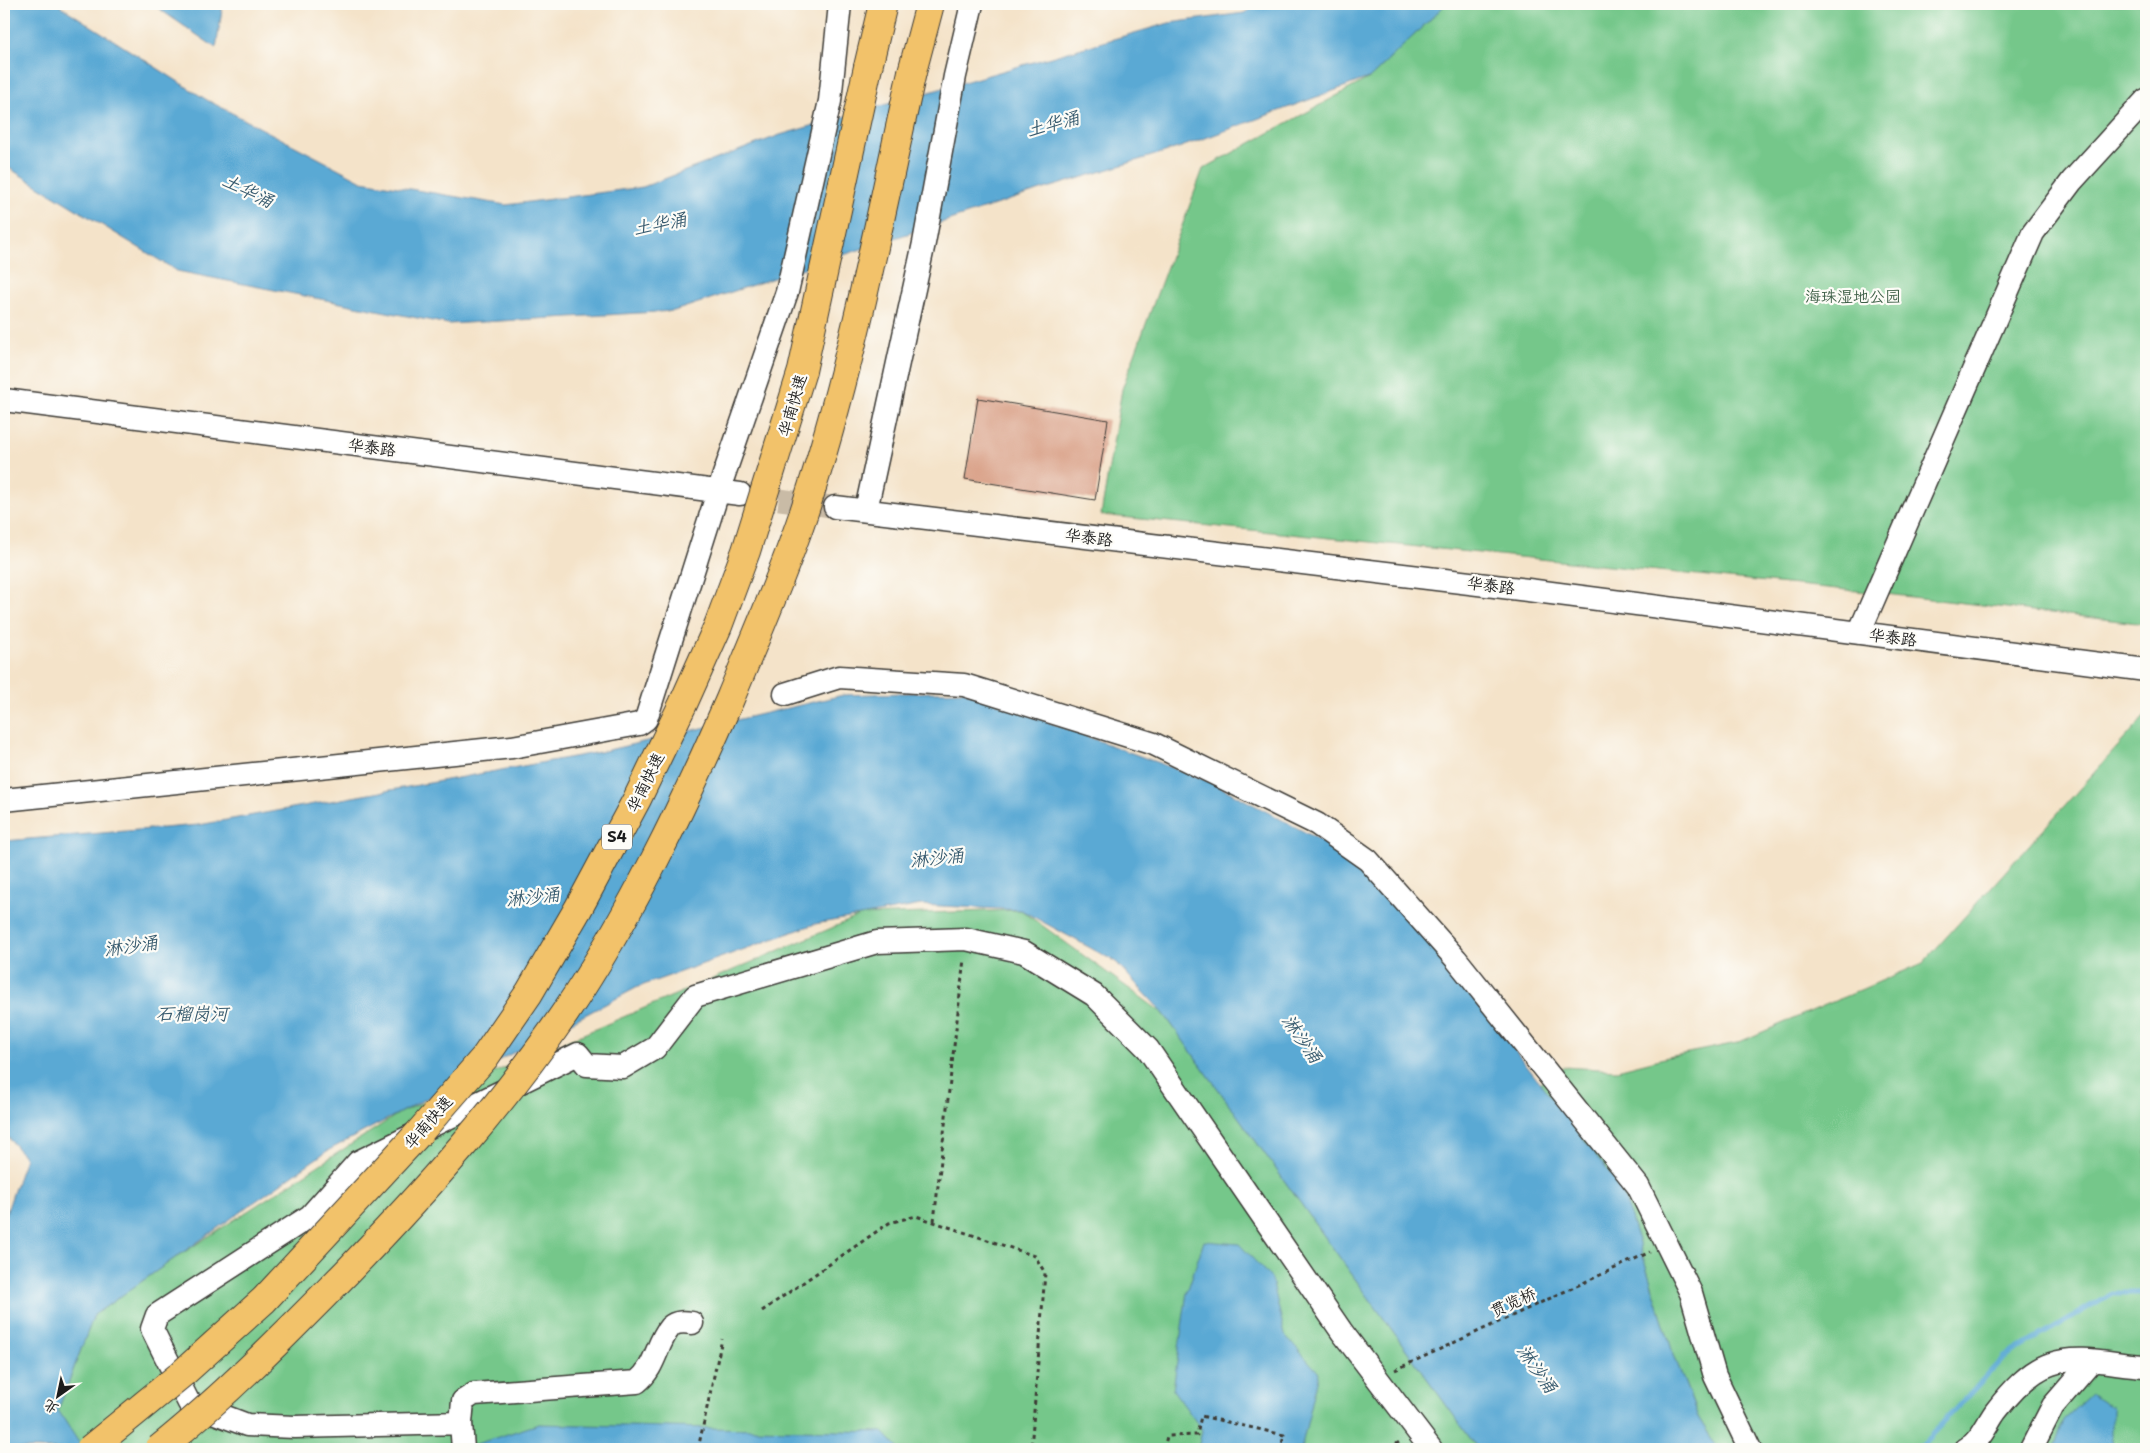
<svg xmlns="http://www.w3.org/2000/svg" width="2150" height="1453" font-family="'Playpen Sans','LXGW WenKai TC',sans-serif">
	<style>
		.green { fill: #74c78a; stroke: #487253 }
		.water { fill: #5aa9d4; stroke: #3b6278 }
		.lines { fill: none; stroke-linecap: round; stroke-linejoin: round }
		.stream { stroke: #5aa9d4; stroke-width: 5 }
		.building { fill: #daa38a }
		.minor-tunnel { stroke: #c9bba6; stroke-width: 22; stroke-dasharray: 22 11; stroke-linecap: butt }
		.minor-casing { stroke: #3c3a36; stroke-width: 25 }
		.highway-casing { stroke: #3c3a36; stroke-width: 30 }
		.path { stroke: #3c3a36; stroke-width: 3; stroke-dasharray: 4 4; stroke-linecap: butt }
		.minor { stroke: #fff; stroke-width: 22 }
		.highway { stroke: #f2c26a; stroke-width: 28 }
		.highway-bridge-casing { stroke: #3c3a36; stroke-width: 30; stroke-linecap: butt }
		.path-bridge { stroke: #3c3a36; stroke-width: 3; stroke-dasharray: 4 4; stroke-linecap: butt }
		.highway-bridge { stroke: #f2c26a; stroke-width: 28 }
		.labels { text-anchor: middle; stroke-width: 4.5; stroke-linejoin: round; paint-order: stroke }
		.shield { fill: #fdfcf7; stroke: #605f5e; stroke-width: 1 }
		.shield-label { font-size: 15px; font-weight: bold; fill: #1c1c1c }
		.park-label { font-size: 16px; fill: #3f6048; stroke: #fdfcf7 }
		.street-label { font-size: 16px; fill: #1c1c1c; stroke: #fdfcf7 }
		.water-label { font-size: 18px; font-style: italic; fill: #385b6f; stroke: #fdfcf7 }
	</style>
	<rect width="100%" height="100%" fill="#fdfcf7"/>
	<filter id="ink" filterUnits="userSpaceOnUse"><feTurbulence type="fractalNoise" baseFrequency=".02" numOctaves="2"/><feDisplacementMap in="SourceGraphic" scale="10" xChannelSelector="R" yChannelSelector="G"/><feConvolveMatrix kernelMatrix="1 2 1 2 8 2 1 2 1" color-interpolation-filters="sRGB"/></filter>
	<filter id="wash" filterUnits="userSpaceOnUse"><feTurbulence type="fractalNoise" baseFrequency=".0096" numOctaves="4" result="noise"/><feDisplacementMap in="SourceGraphic" scale="20" xChannelSelector="R" yChannelSelector="G"/><feGaussianBlur stdDeviation="1.12" result="paint"/><feColorMatrix in="noise" values="0 0 0 0 0 0 0 0 0 0 0 0 0 0 0 0 0 1.4 0 .05"/><feComposite in="paint" operator="in"/></filter>
	<g filter="url(#wash)">
		<rect width="100%" height="100%" fill="#f4e3c9"/>
		<path class="green" d="M1446,4H2146V624L1877,593L1101,515L1122,389L1203,169L1371,77Z
			M2146,715V1449H1718L1698,1417L1672,1350L1622,1189L1539,1083L1563,1067L1617,1070L1668,1057L1737,1043L1923,963Z
			M1021,910L1164,1014L1478,1449H40L58,1410L94,1315L175,1258L401,1112L862,915Z"/>
		<path class="water" d="M4,4H57L207,100L362,181L506,205L643,187L780,135L1169,23L1244,13L1259,4H1446L1371,77L1181,147L1028,194L674,311L448,324L177,271L4,165Z
			M152,4H223L216,48Z
			M964,691L1213,783L1346,854L1427,937L1622,1189L1672,1350L1698,1417L1718,1449H1478L1164,1014L1116,962L1021,910L921,905L815,924L638,987L327,1151L94,1315L58,1410L83,1449H4V1220L25,1158L4,1132V841L199,825L600,752L843,695Z
			M1204,1241L1239,1244L1272,1279L1285,1335L1319,1373L1301,1449H1198L1202,1430L1173,1390L1187,1292Z
			M2091,1394L2112,1408V1434L2115,1449H2054L2064,1419Z
			M539,1424L883,1432L899,1449H376L434,1445H473Z"/>
		<g class="lines">
			<path class="stream" d="M1914,1449L1923,1444L2003,1358L2112,1293H2144L2146,1289"/>
		</g>
		<g id="blocks">
			<path class="building" d="M978,398L1108,420L1095,500L965,479Z"/>
		</g>
	</g>
	<g filter="url(#ink)">
		<use href="#blocks" fill-opacity="0" stroke="#3c3a36" stroke-width="1"/>
		<g class="lines">
			<path class="minor-tunnel" d="M746,495L835,507"/>
			<defs>
				<path id="minor" d="M4,400L740,494
					M835,507L1528,590L2146,670
					M866,510L924,243L955,76L972,4
					M1859,633L2033,233L2072,181L2146,100
					M785,694L839,677L964,685L1154,744L1317,824L1368,860L1456,959L1638,1186L1691,1293L1715,1376L1750,1449
					M4,800L512,747L639,724L646,719L718,492L787,292L830,101L840,4
					M461,1423L463,1401L474,1394L637,1382C656,1367 656,1344 670,1327C676,1321 685,1322 692,1323
					M463,1449L461,1423L295,1427L247,1425L189,1403L152,1329L157,1315L310,1216L358,1162L578,1054L587,1065L623,1067L655,1048L695,996L877,942L966,939L1024,952L1094,995L1148,1049L1342,1332L1431,1449
					M1966,1449C1981,1441 1987,1423 1996,1411C2010,1393 2029,1371 2051,1364C2081,1354 2116,1365 2146,1366
					M2031,1449L2053,1406L2091,1362"/>
				<path id="highway" d="M868,67L883,4
					M912,72L930,4"/>
			</defs>
			<use href="#minor" class="minor-casing"/>
			<use href="#highway" class="highway-casing"/>
			<path class="path" d="M934,1221L964,959
				M762,1311L889,1223L916,1216L1035,1256L1045,1273L1031,1449
				M1395,1370L1650,1252
				M1164,1449L1167,1436L1197,1435L1201,1416L1284,1435L1281,1449
				M1389,1449L1401,1441"/>
			<use href="#minor" class="minor"/>
			<use href="#highway" class="highway"/>
			<defs>
				<path id="highway-bridge" d="M90,1449L183,1373L264,1300L418,1134L485,1057L529,993L578,909L637,799L683,704L718,626L746,551L802,371L868,67
					M159,1449C226,1395 286,1334 347,1272C425,1191 501,1107 565,1013C631,915 683,807 730,699C755,639 781,580 802,518C851,373 879,221 912,72"/>
			</defs>
			<use href="#highway-bridge" class="highway-bridge-casing"/>
			<path class="path-bridge" d="M698,1449L722,1339"/>
			<use href="#highway-bridge" class="highway-bridge"/>
		</g>
	</g>
	<g class="labels">
		<rect class="shield" x="602" y="824.5" width="30" height="25" rx="4"/>
		<g class="shield-label">
			<text x="617" y="842">S4</text>
		</g>
		<g class="park-label">
			<text x="1853" y="302">海珠湿地公园</text>
		</g>
		<g class="street-label">
			<text transform="translate(792 405) rotate(-74)" y="6">华南快速</text>
			<text transform="translate(372 447) rotate(7)" y="6">华泰路</text>
			<text transform="translate(1089 537) rotate(7)" y="6">华泰路</text>
			<text transform="translate(1491 585) rotate(7)" y="6">华泰路</text>
			<text transform="translate(1893 637) rotate(7)" y="6">华泰路</text>
			<text transform="translate(645 782) rotate(-64)" y="6">华南快速</text>
			<text transform="translate(428 1122) rotate(-49)" y="6">华南快速</text>
			<text transform="translate(1513 1302) rotate(-25)" y="6">贯览桥</text>
		</g>
		<g class="water-label">
			<text transform="translate(1053 124) rotate(-15)" y="6">土华涌</text>
			<text transform="translate(248 191) rotate(26)" y="6">土华涌</text>
			<text transform="translate(660 224) rotate(-11)" y="6">土华涌</text>
			<text transform="translate(937 858) rotate(-6)" y="6">淋沙涌</text>
			<text transform="translate(533 897) rotate(-6)" y="6">淋沙涌</text>
			<text transform="translate(131 946) rotate(-8)" y="6">淋沙涌</text>
			<text x="192" y="1020">石榴岗河</text>
			<text transform="translate(1302 1039) rotate(55)" y="6">淋沙涌</text>
			<text transform="translate(1537 1369) rotate(55)" y="6">淋沙涌</text>
		</g>
	</g>
	<rect width="2150" height="1453" fill="none" stroke="#fdfcf7" stroke-width="20"/>
	<g transform="translate(58 1396) rotate(213)" stroke="#fdfcf7" stroke-width="4" paint-order="stroke">
	<path d="M0-4L9 19L0 12L-9 19Z" fill="#1c1c1c"/>
	<text y="-8" font-size="14" font-weight="bold" text-anchor="middle" fill="#1c1c1c">北</text>
	</g>
</svg>
